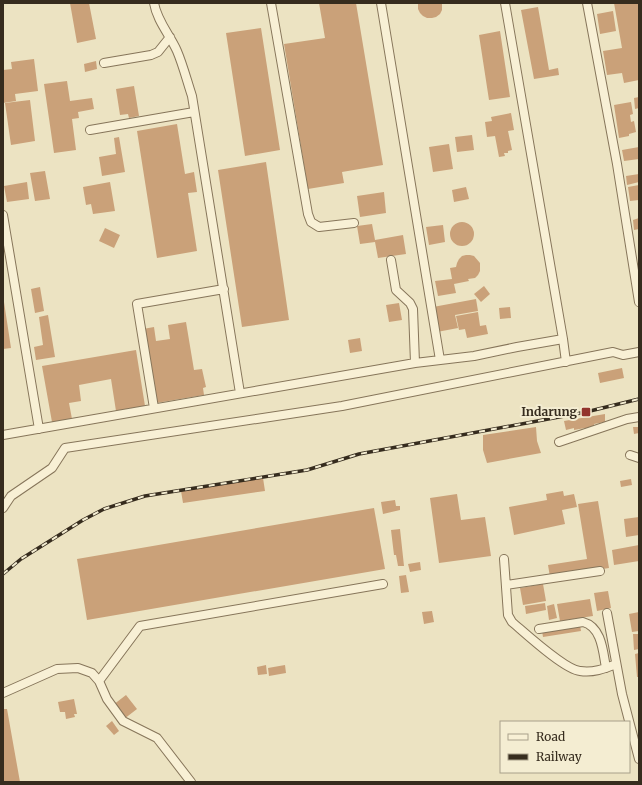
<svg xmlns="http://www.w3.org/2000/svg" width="642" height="785" font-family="Merriweather,serif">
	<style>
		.building { fill: #caa179 }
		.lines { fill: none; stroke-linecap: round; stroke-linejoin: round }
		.minor-casing { stroke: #86755a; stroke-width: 10 }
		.minor { stroke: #f8f0d5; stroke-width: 8 }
		.rail-casing { stroke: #362c1e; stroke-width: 3.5 }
		.rail { stroke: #f4edd2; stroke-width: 2; stroke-dasharray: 6; stroke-linecap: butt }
		.poi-dot { fill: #93342c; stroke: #f4edd2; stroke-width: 1.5 }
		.labels { text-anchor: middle; stroke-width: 4; stroke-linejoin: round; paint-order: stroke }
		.poi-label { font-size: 12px; font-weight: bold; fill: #362c1e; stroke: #f4edd2; text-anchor: end }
	</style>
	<rect width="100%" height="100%" fill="#ece3c2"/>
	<path class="building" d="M70,3H89L96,39L77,43Z
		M319,3H356L383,165L342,172L344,183L308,189L284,44L325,38Z
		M418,3H442V10L440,14L436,17L432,18H427L423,16L420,13L418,9Z
		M614,3H639V80L624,83L622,73L607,75L603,51L622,48Z
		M538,7L549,70L558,68L559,75L534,79L521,10Z
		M613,11L616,31L600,34L597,14Z
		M261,28L280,150L245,156L226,33Z
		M500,31L510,97L489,100L479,35Z
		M34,59L38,91L15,94L16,101L3,103V70L12,69L11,62Z
		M96,61L97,69L85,72L84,64Z
		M67,81L70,101L92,98L94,109L78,112L79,118L72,119L76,150L54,153L44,84Z
		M134,86L139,116L129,118L128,114L120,115L116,89Z
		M639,97V108L635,109L634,98Z
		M30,100L35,141L11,145L5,103Z
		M631,102L633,114L630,115L631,122L634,121L636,132L629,134V136L619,138L614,105Z
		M511,113L514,130L508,131L512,150L508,151V153H504L505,156L499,157L495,136L487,137L485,122L492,121L491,117Z
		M177,124L185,174L194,172L197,192L188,193L197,251L157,258L137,131Z
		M472,135L474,150L457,152L455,137Z
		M119,137L125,172L102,176L99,157L116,154L114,138Z
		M449,144L453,169L433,172L429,147Z
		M639,147V159L624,161L622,150Z
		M266,162L289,320L242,327L218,170Z
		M45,171L50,199L35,201L30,173Z
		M639,174V182L627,185L626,176Z
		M27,182L29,199L7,202L4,186Z
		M110,182L115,211L93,214L91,204L86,205L83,187Z
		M639,185V200L630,201L628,187Z
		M466,187L469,199L454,202L452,190Z
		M384,192L386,213L360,217L357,196Z
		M639,218V229L634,230L633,220Z
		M450 234a12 12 0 1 1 24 0a12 12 0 1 1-24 0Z
		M372,224L375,240L403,235L406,254L378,258L375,242L360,244L357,226Z
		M443,225L445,242L429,245L426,227Z
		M105,228L120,235L114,248L99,241Z
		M466,255H470L474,256L480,263V271L478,275L475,278L468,279L469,281L454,284L456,293L438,296L435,281L452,279L450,268L456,267L457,263L459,259L462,256Z
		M484,286L490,294L481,302L474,294Z
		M40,287L44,311L35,313L31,289Z
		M476,299L478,311L455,315L458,328L437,332L433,307Z
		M3,302H4L11,348L3,349Z
		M399,303L402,320L389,322L386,305Z
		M510,307L511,318L500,319L499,308Z
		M478,312L480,326L486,325L488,334L467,338L465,329L459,330L456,316Z
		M48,315L55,357L36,360L34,347L43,345L39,317Z
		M186,322L194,370L202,369L206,387L203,388L204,395L156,403L143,329L154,327L156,341L170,339L168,325Z
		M360,338L362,351L350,353L348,340Z
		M136,350L145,406L116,411L111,379L79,385L81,401L69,403L72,419L52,422L42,366Z
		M622,368L624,378L600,383L598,373Z
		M605,414V422L594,424V426L589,427L590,429L585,430V428L574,430V428L566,430L564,421Z
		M536,427L537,441L541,453L487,463L483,450V435Z
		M633,427H638L639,433L634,434Z
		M263,478L265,491L183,503L181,491Z
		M631,479L632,485L621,487L620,481Z
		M563,491L564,496L574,494L577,507L562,510L565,524L514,535L509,507L547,500L546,494Z
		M457,494L461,520L485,517L491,556L439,563L430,498Z
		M395,500L396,506H400V510L383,514L381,502Z
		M598,501L609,568L550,577L548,565L587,559L578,504Z
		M374,508L385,569L87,620L77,559Z
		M639,517V535L626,537L624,519Z
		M400,529L404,566H398L396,555H394L391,530Z
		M639,545V561L614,565L612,550Z
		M420,562L421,570L410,572L408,564Z
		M406,575L409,592L401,593L399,576Z
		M543,584L546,601L523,605L520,588Z
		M608,591L611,608L597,611L594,593Z
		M590,599L593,616L560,621L557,604Z
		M545,603L546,610L526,614L525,606Z
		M554,604L557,618L549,620L547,606Z
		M432,611L434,622L424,624L422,612Z
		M639,612V631L632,632L629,614Z
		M580,625L581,631L543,637L542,631Z
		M633,634H639V649L634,650Z
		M639,653V677H637L635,654Z
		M266,665L267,674L258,675L257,667Z
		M285,665L286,673L269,676L268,668Z
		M126,695L137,709L124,719L113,705Z
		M74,699L77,714H74L75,717L66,719L65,712H60L58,702Z
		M3,709H7L20,782H3Z
		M112,721L119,731L114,735L106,726Z"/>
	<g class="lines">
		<defs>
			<path id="minor" d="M154,3C157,21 170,35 177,51C183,65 187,81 192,96L240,393
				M271,3L308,214L311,222L319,227L354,223
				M381,3L440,360
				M505,3L563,339L566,362
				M587,3L617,164L639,302
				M104,63L151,55L158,52L170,37
				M90,130L194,112
				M3,215L39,429
				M391,260L396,290L410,303L413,309L415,363
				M154,408L137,304L224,289
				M3,435L415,363L474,356L517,347L563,339
				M559,442L627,419L639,417
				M630,455L639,458
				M3,508L11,496L52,468L65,448L342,406L613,352L623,355L639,352
				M504,559L508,615L512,622C525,633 565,670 580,671C593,673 604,669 616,664
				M506,585L600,571
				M607,613L622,694L639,759
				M539,629L583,622C602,627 603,652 606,668
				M99,681L140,626L383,584
				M3,693L57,669L78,668L92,673L99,681L107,699L123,721L157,738L191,782"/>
		</defs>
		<use href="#minor" class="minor-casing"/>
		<use href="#minor" class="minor"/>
		<defs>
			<path id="rail" d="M3,574L21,559L83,520L104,509L145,496L307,470L359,454L586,412L639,399"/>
		</defs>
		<use href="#rail" class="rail-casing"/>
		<use href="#rail" class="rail"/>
	</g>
	<rect class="poi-dot" x="581" y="407" width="10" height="10" rx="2"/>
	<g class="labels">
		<g class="poi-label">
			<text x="577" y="416">Indarung</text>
		</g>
	</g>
	<rect width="642" height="785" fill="none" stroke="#362c1e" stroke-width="8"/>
	<rect x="500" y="721" width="130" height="52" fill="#f4edd2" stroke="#a8a08a"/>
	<rect x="508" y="734" width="20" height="6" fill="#f8f0d5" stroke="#a8a08a"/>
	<text x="536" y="741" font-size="12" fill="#362c1e">Road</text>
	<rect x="508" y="754" width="20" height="6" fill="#362c1e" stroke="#a8a08a"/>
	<text x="536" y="761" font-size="12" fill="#362c1e">Railway</text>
</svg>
